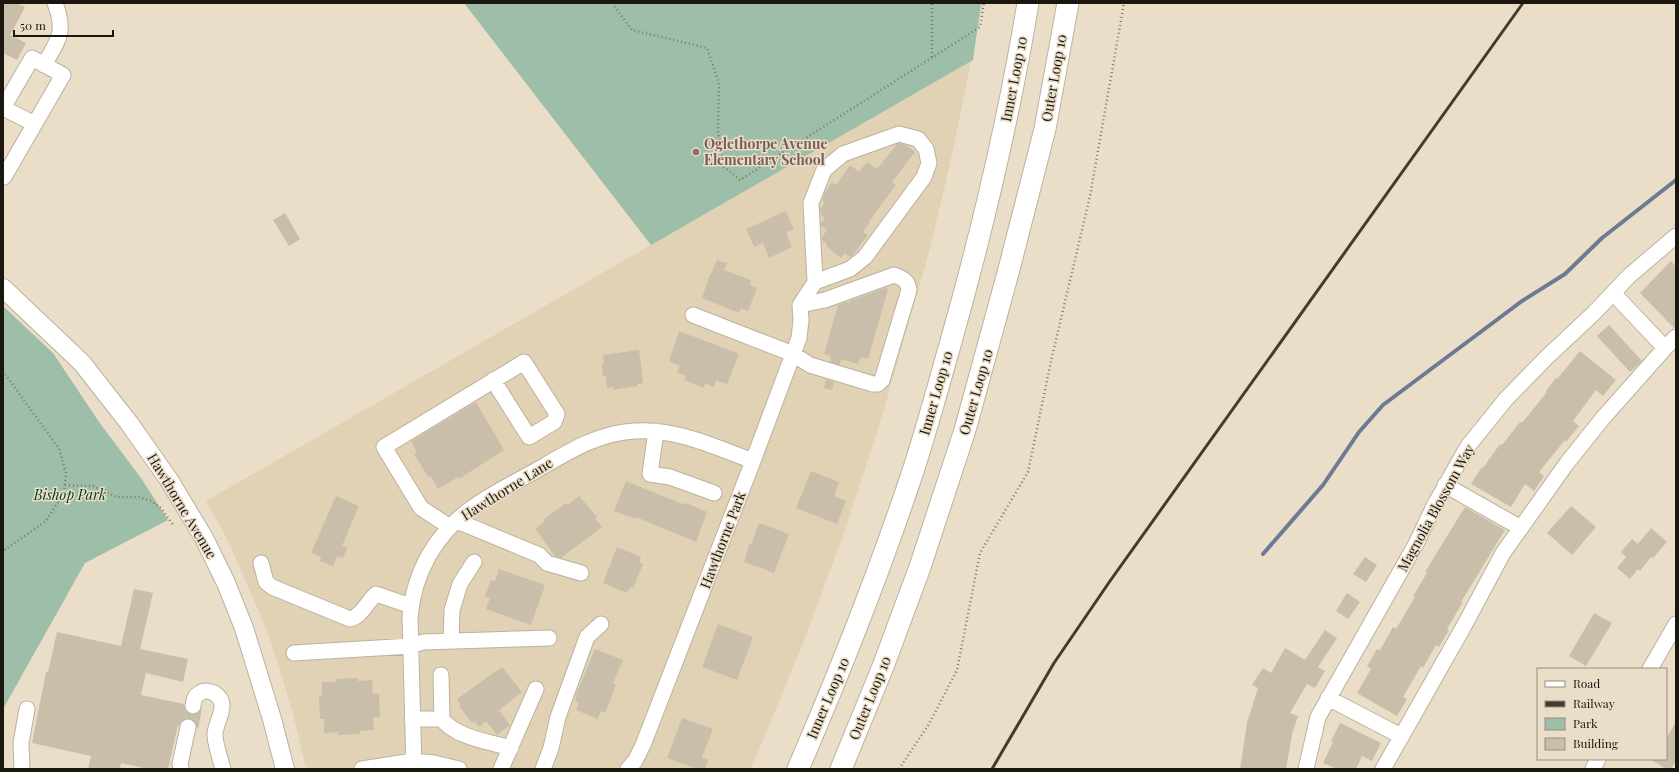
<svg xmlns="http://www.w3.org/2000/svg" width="1679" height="772" font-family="'Playfair Display',serif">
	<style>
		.built { fill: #e1d2b6 }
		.green { fill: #9dbea8 }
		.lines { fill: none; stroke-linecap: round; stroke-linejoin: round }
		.stream { stroke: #6c7a93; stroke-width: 4 }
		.building { fill: #c9bea9 }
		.minor-tunnel { stroke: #cbc0ad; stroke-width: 15; stroke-dasharray: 15 8; stroke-linecap: butt }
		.minor-casing { stroke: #bcb19d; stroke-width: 17 }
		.major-casing { stroke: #bcb19d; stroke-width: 20 }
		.highway-casing { stroke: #bcb19d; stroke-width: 23 }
		.path { stroke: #80786a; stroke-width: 2.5; stroke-dasharray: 1 3; stroke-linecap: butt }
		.minor { stroke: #fff; stroke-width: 15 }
		.major { stroke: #fff; stroke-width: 18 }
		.highway { stroke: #fff; stroke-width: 21 }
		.rail { stroke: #413c31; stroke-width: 3 }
		.education-dot { fill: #8d6e63; stroke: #eadec9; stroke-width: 1.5 }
		.labels { text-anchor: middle; stroke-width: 3; stroke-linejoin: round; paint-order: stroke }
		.street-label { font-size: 14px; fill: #1b170f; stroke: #eadec9 }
		.education-label { font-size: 14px; font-weight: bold; fill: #785e54; stroke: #eadec9; text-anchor: start }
		.park-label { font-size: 14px; font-style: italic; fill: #00391d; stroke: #eadec9 }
	</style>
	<rect width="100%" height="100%" fill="#eadec9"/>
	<path class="built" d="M464,3H983L951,159L930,249L881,420L843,536L802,646L751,769H306L291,706L268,633L237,561L223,531L206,501L651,245Z"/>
	<path class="green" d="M464,3H981L973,60L651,245Z
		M3,306L53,353L99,422L141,478L168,520L85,563L3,709Z"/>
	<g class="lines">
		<path class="stream" d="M1263,554L1323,485L1359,432L1383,405L1522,301L1565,274L1602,238L1676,180"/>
	</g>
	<path class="building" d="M3,3H16L25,7L10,35L26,43L17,60L3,53Z
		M899,143L906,145L915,152L892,182L896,185L869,221L870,222L863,232L868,235L852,256L850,257L845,253L841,258L826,246L827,244L822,240V237L827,230L821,226V223L825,218L821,215L820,209L825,203L822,200L825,192L832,182L836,185L850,165L859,172L867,162L877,169L897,144Z
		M786,211L794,230L786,232L792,247L769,258L763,243L754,247L746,229Z
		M285,213L300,239L289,246L273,220Z
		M717,260L727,263L724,270L751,280L750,285L757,288L748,311L741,308L739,313L702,298L710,274H711Z
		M1671,261L1676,267V328H1674L1640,293Z
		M885,288L888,289L868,359L861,357L858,364L841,359L840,365L830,362L831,356L824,354L838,305L846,302L849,303L850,301Z
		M1609,325L1642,361L1630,372L1597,336Z
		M679,331L739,354L727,384L716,380L714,387L705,383L704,388L684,380L686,376L677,372L680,366L669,361Z
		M639,350L643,383L638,384V386L613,390V387L607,388L606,376H603L602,365L604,364L603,355Z
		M1580,351L1616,380L1603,396L1596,390L1573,421L1579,426L1566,442L1565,440L1539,472L1544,476L1534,491L1525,484L1511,507L1471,484L1482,467L1483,468L1500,444L1502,445L1520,422L1522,423L1547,392L1546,391L1556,378L1557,379Z
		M826,379L834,382L832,390L824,388Z
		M476,402L504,450L459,479L458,477L438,489L431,476L429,478L414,454L417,452L411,441Z
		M811,471L839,482L834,496L846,501L837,524L796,508Z
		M626,481L685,505L686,503L707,512L696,542L636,517L635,519L614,511Z
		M336,496L359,506L342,546L347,548L343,558L337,556L333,566L320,561L321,557L311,553Z
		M579,496L597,517L595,519L602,527L561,558L555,556L535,529L545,521L543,520L566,503L568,505Z
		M1571,506L1596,527L1572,555L1547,533Z
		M1465,507L1505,530L1461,602H1463L1447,629L1449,630L1439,647L1436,645L1423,668L1421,666L1403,697L1407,699L1397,716L1357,693L1371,669L1367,666L1377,649L1380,650L1393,627L1396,629L1415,597L1413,596L1427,573L1425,572Z
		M759,523L789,534L774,573L744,562L749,544L751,545Z
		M1651,528L1667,542L1653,558L1651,557L1640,571L1638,569L1630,579L1617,568L1626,557L1621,552L1632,539L1638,544Z
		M617,547L641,557L639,563L643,564L633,588L630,587L627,593L603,583Z
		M1365,557L1377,565L1366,582L1353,574Z
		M499,569L545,585L531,625L486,609L490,598L485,596L491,580L495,581Z
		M134,589L153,593L140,649L188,659L183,682L146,673L141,695L184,704L185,710L191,715L197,714L202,708L198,730L194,721L190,718L185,719L181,721L179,726L178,725L168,769H148L121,763L120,769H88L91,756L32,743L46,672H48L57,632L121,646Z
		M1347,593L1360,602L1348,619L1336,611Z
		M1594,613L1612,623L1586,666L1569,656Z
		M718,624L753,637L737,680L702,667Z
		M1325,630L1337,638L1318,667L1325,671L1315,688L1307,684L1290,713L1298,716L1292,734L1286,769H1240L1247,723L1258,688L1252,685L1263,668L1271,673L1285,648L1305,660Z
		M595,649L623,660L613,683L616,684L613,693L605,713L601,711L598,719L576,710L579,703L575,701L576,698L575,697Z
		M502,667L522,692L499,710L510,725L497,735L486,721L479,727L474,721L472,723L459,706L461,705L457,699Z
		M357,678L358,681L372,680L373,694H379L380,717H373L374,730L360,731V734L338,735V732L324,733V719H320L319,696H322V682H336V679Z
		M682,718L713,729L702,757L708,760L705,769H697L667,758Z
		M1676,722V761L1671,769H1666L1650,759H1666V739Z
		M1340,723L1381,743L1372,761L1362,756L1356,769H1337L1323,763L1333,742L1331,741Z"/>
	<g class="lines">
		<path class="minor-tunnel" d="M188,727L193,706"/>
		<defs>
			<path id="minor" d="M44,65C59,38 66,33 55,3
				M4,177L63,75L32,58L3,108L35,124
				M1613,293L1665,348L1676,337
				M800,305L815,282L850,269L865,257L924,177L929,163L926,149L918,139L899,134L843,154L824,170L811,203L815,282
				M693,315L793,354L810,365L873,384H878L882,380L909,290C908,281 903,278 894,275L825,300L800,305
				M656,431L650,474L670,477L714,493
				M1445,485L1521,528
				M457,521L539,555L547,563L581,573
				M450,527L421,508L384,447L524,362L557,414L554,422L529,437L493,380
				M261,563L266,582L272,587L350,619C362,616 367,602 376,594L411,606
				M451,641L452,610L460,584L474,562
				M294,653L411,646L423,642L549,638
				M1650,669L1676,624
				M441,675L442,719C455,737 489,742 511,748
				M1328,698L1401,736
				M193,706C194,700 194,696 200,693C204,690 210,691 214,693C232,704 214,722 215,736C216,747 220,758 223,769
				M412,719H442
				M22,769L21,743L27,709
				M181,769L180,764L188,727
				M362,769L413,761L434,763L459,769
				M414,769L410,617C414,573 435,534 472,508C492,493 516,482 537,470C568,452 598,433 634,431C676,428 715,447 753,461
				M501,769L536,689
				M543,769L551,748L558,717L587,637L601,624
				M628,769L635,761L643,745L753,461L799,338L801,320L800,305
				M1306,769L1318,717L1416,544L1434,506L1468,446L1506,399L1547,357L1594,313L1629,276L1676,236
				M1383,769L1464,626L1503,553L1567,463L1603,418L1665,348
				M1593,769L1598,759"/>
			<path id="major" d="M3,288L82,363L129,423L169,480L204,538L226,583L244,628L272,719L285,769"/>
			<path id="highway" d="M798,769C839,674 877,578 910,480C925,436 937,390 950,345C982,232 1009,118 1028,3
				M841,769L884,664L920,567L965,430L1008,273L1045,129L1068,3"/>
		</defs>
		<use href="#minor" class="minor-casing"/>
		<use href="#major" class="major-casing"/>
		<use href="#highway" class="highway-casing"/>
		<path class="path" d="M612,3L632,30L707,48L719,83L718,131L723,166L740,180L980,27L984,3
			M932,57V3
			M3,328V336
			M3,371L59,449L66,473L64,493L46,521L3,551
			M65,485L93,486L117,497H139L151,501L161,508L173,525
			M899,769L929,724L957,670L980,553L1028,472L1051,361L1090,196L1124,3"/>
		<use href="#minor" class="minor"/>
		<use href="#major" class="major"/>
		<use href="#highway" class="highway"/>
		<path class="rail" d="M992,769L1054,663L1110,581L1523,3"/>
	</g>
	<circle class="education-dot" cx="696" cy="152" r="4"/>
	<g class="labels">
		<g class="street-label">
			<text transform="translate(1054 78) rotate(-80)" y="5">Outer Loop 10</text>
			<text transform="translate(1014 79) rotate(-79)" y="5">Inner Loop 10</text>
			<text transform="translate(976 392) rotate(-74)" y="5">Outer Loop 10</text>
			<text transform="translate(936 393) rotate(-74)" y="5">Inner Loop 10</text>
			<text transform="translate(507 489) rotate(-32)" y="5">Hawthorne Lane</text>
			<text transform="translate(182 506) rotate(59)" y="5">Hawthorne Avenue</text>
			<text transform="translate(1436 508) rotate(-61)" y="5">Magnolia Blossom Way</text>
			<text transform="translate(723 540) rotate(-69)" y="5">Hawthorne Park</text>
			<text transform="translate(828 698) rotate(-67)" y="5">Inner Loop 10</text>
			<text transform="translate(870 698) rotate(-68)" y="5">Outer Loop 10</text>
		</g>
		<g class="education-label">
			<text x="704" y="149">Oglethorpe Avenue<tspan x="704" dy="16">Elementary School</tspan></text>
		</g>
		<g class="park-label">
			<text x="70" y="500">Bishop Park</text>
		</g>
	</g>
	<rect width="1679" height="772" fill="none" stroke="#1b170f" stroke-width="8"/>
	<rect x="1537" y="668" width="130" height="92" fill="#eadec9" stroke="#978e7f"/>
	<rect x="1545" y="681" width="20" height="6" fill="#ffffff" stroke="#978e7f"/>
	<text x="1573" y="688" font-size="12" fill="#1b170f">Road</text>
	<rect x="1545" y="701" width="20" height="6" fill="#413c31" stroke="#978e7f"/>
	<text x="1573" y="708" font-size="12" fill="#1b170f">Railway</text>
	<rect x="1545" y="718" width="20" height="12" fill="#9dbea8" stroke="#978e7f"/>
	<text x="1573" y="728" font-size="12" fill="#1b170f">Park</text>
	<rect x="1545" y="738" width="20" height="12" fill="#c9bea9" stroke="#978e7f"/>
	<text x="1573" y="748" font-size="12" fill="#1b170f">Building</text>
	<path d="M14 30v6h99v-6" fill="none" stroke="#1b170f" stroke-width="2"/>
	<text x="20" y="30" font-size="12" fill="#1b170f" stroke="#eadec9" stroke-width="3" paint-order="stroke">50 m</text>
</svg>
